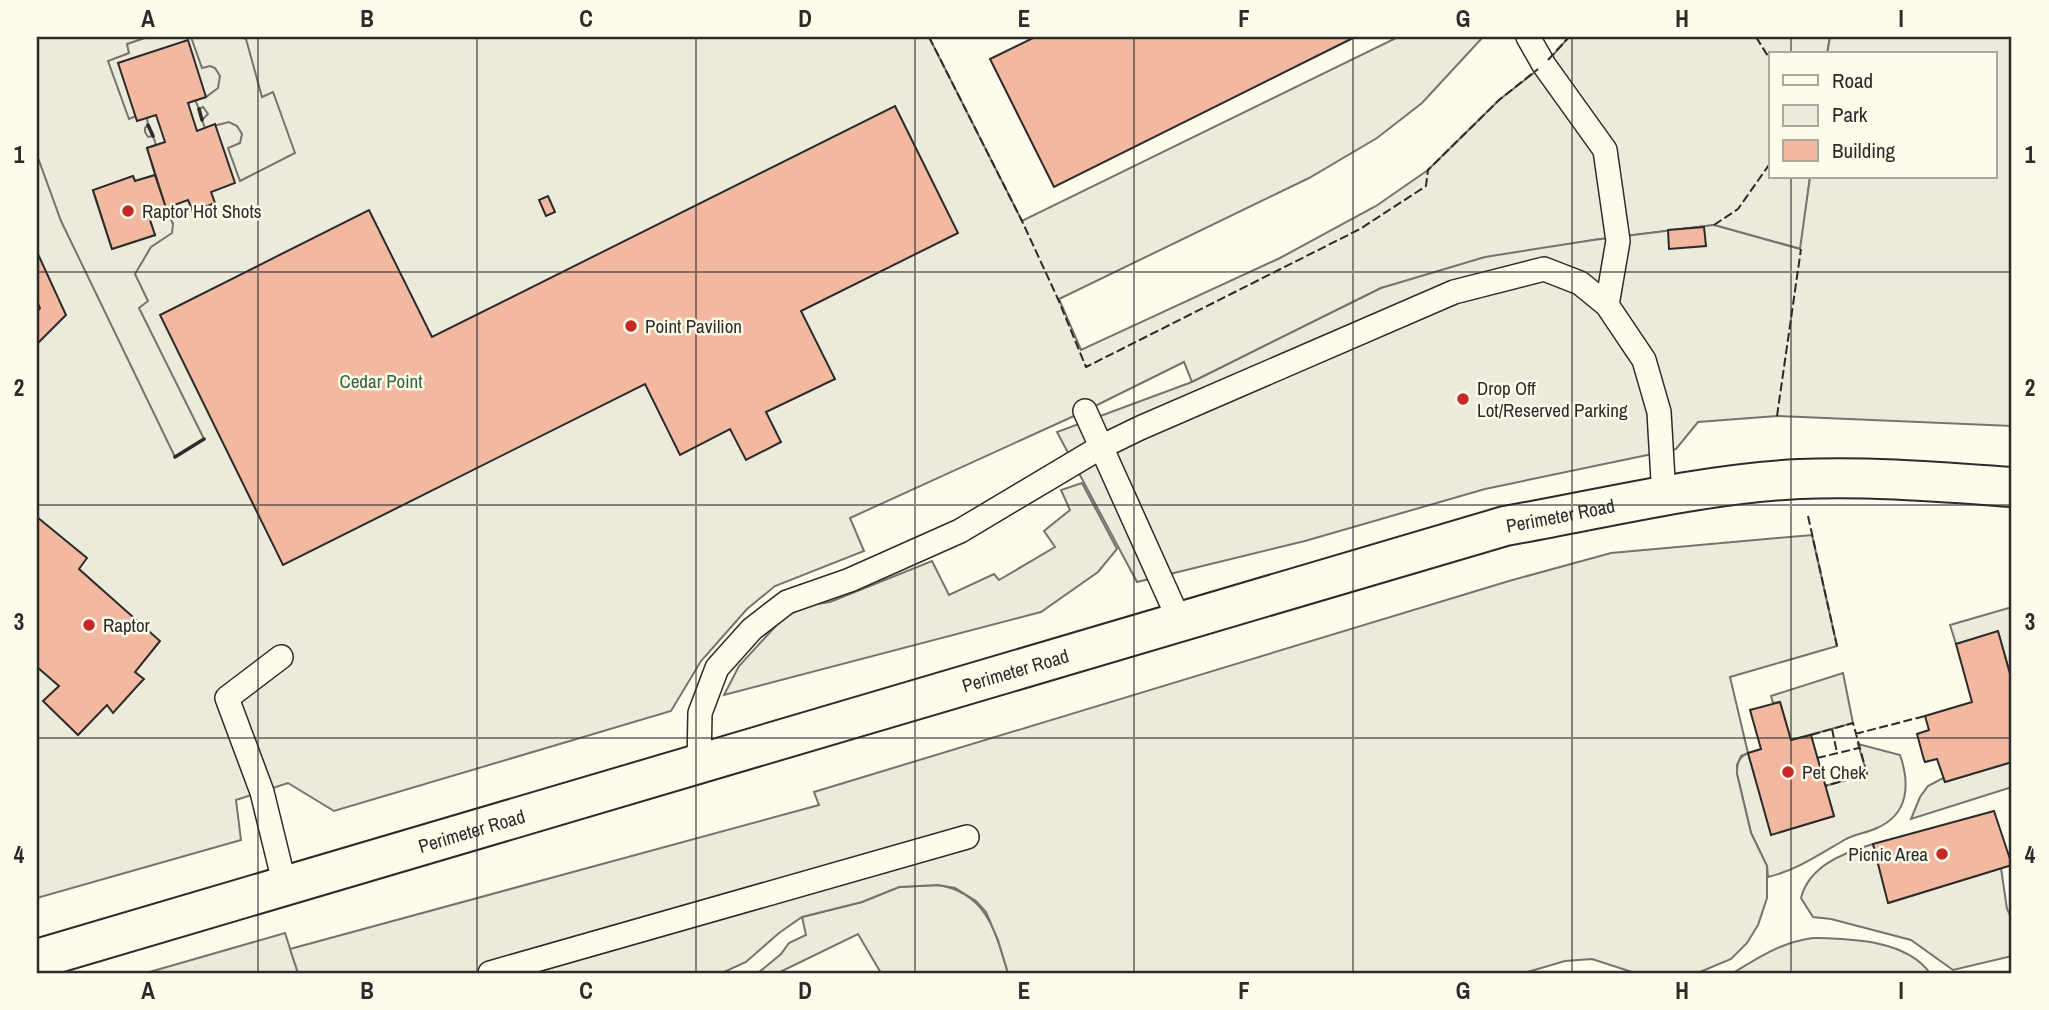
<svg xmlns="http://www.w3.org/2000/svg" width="2049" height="1010" font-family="'Archivo Narrow',sans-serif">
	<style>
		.green { fill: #ecebdb; stroke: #74746e; stroke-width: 2 }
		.parking { fill: #eceadb; stroke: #74746e; stroke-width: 2 }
		.building { fill: #f2b8a0; stroke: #2b2b2b; stroke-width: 2 }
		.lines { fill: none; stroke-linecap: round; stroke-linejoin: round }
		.service-casing { stroke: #2b2b2b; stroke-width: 26 }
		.minor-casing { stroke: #2b2b2b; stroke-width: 42 }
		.service { stroke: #fdfbea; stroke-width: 23 }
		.minor { stroke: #fdfbea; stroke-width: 38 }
		.fence { stroke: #2b2b2b; stroke-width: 2; stroke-dasharray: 9 3.5; stroke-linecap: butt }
		.wall { stroke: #2b2b2b; stroke-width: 3.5 }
		.grid { fill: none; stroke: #2b2b2b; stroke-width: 2; stroke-opacity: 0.55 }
		.poi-dot { fill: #c62828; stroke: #fdfbea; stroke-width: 2.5 }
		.labels { text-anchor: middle; stroke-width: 5; stroke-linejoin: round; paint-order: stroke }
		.poi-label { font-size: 19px; fill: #2b2b2b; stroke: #fdfbea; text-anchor: start }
		.park-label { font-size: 19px; fill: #34623c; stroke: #fdfbea }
		.street-label { font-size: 19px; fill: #2b2b2b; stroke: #fdfbea }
		.neatline { fill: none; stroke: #2b2b2b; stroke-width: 2.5 }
		.grid-label { font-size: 23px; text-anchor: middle; font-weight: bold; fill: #2b2b2b }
	</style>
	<rect width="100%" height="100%" fill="#fdfbea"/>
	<path class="green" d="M37,37H929L1022,221L1398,37H1483L1422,103L1377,138L1309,178L1059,299L1081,350L1280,258L1376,206L1428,170L1499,100L1544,65L1569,37H1830L1827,54H1771V177H1810L1801,249L1714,225L1593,240L1381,288L1192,382L1184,362L1085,411L850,518L864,551L775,586L747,609L701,661L671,711L334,811L288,783L236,800L241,840L37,898Z
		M1082,483L1117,549L1098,572L1041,612L724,695L739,666L783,618L803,606L830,602L932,561L949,595L994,574L999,580L1055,547L1044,531L1070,510L1061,490Z
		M2012,607V681L1998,632L1956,644L1950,625Z
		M1843,673L1853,723L1791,740L1780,702L1773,703L1771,696Z
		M1858,744L1900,755C1910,784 1909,814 1877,828C1866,833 1856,834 1846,839C1820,854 1797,870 1768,877L1767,866L1751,833L1737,774C1737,764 1738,757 1748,753L1772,834L1834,816L1825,786L1867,774Z
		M2012,762V787L1911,819L1920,797L1928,786L1943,778L1945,782Z
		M1873,844L1889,903L2001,868L2007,909L2012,919V956L1953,970L1911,940L1831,919L1813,917L1801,898C1809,866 1843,853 1873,844Z
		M938,885C987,893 995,931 1008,973H881L858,934L778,973H758L781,954L789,943L806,935L802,917L862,902L899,887Z
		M285,933L298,973H146Z
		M1813,938C1850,939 1905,939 1930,973H1733C1759,957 1782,942 1813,938Z"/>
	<path class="parking" d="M37,37H148L127,44L129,53L108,61L129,119L136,116L147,118L148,125L145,128V132L148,137L153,136L156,145L147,148L155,175L135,181L133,176L93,191L112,249L155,235L148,214L166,208L173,224L172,233L151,247L135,274L148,301L139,308L204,439L175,457L61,221L37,155Z
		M191,37H241L246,39L262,97L273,92L295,153L240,181L228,148L240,143L242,134L237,126L229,122L205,128L202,120L208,114L203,107L199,109L195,100L206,97L218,88L220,76L215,68L210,66L202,68Z
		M1830,37H2012V426L1777,416L1698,422L1676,449L1485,489L1305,541L1137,582L1057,432L1192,382L1381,288L1485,257L1593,240L1714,225L1800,249L1810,177H1995V54H1827Z
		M1812,535L1837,646L1730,677L1748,753L1741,756L1737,765V774L1751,833L1767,866V898L1758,925L1747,943L1731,959L1700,972L1635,973L1592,959L1565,961L1524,973H1008L998,940L986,912L976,901L955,888L938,885L899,887L862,902L802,917L779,933L746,962L722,973H298L290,949L819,805L814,792L1509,581L1611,553Z"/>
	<path class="building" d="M1035,37H1355L1054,187L990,59Z
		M188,40L206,97L188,103L197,131L215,124L235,183L211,192L215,203L193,212L188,200L166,208L147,148L165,142L156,115L137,121L118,63Z
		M895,106L958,233L801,311L835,379L766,412L781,442L746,460L730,429L680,455L645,384L283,565L160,315L369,210L432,337Z
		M155,175L166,208L148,214L155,235L112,249L93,190L133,176L135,181Z
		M548,196L555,212L546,216L539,200Z
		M1704,227L1706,246L1669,249L1668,230Z
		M37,252L66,315L37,344V312L40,308L37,301Z
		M37,517L87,558L79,569L160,641L135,672L144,679L140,683L113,713L107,705L78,735L43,701L59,686L37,667Z
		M1998,631L2012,681V762L1945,782L1937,759L1925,762L1924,760L1917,734L1929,730L1925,716L1972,702L1956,644Z
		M1780,702L1791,740L1811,735L1834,816L1771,835L1748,753L1761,749L1750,710Z
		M1994,811L2012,865L1888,903L1873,844Z"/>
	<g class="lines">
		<defs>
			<path id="service" d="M1528,37L1544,65L1605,150L1618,241L1607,305
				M1085,411L1180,622
				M281,657L227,698L262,792L285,886
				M699,764L700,713L717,668L752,629L787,602L850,580L960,531L1101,447L1140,428L1454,292L1544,269L1580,283L1607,305L1644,360L1659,412L1664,497
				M490,973L967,837"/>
			<g id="minor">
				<path id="s1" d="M37,959L1505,526C1602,509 1701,484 1799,479C1870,476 1941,482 2012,487"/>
			</g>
		</defs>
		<use href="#service" class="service-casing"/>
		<use href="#minor" class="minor-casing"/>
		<use href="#service" class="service"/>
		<use href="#minor" class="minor"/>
		<path class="fence" d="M929,37L1022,221L1058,299L1086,367L1360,229L1426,186L1428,170L1499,100L1538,69
			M1756,37L1771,61
			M1548,60L1569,37
			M1714,225L1738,209L1771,162
			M1777,416L1801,249
			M1808,516L1837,646
			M1832,729L1837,753
			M1855,734L1925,716
			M1811,735L1853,723L1867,774L1825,786
			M1817,758L1859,748"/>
		<path class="wall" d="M199,109L202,120
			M148,125L153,136
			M175,457L204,439"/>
	</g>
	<path class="grid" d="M258,37V973M477,37V973M696,37V973M915,37V973M1134,37V973M1353,37V973M1572,37V973M1791,37V54M1791,177V973M37,272H2012M37,505H2012M37,738H2012"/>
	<g class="poi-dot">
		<circle cx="128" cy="211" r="7"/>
		<circle cx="631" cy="326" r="7"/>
		<circle cx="1463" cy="399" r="7"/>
		<circle cx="89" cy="625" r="7"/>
		<circle cx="1788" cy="772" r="7"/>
		<circle cx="1942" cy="854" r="7"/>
	</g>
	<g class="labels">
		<g class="poi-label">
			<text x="142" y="218">Raptor Hot Shots</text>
			<text x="645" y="333">Point Pavilion</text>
			<text x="1477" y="395">Drop Off<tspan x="1477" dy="22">Lot/Reserved Parking</tspan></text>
			<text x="103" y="632">Raptor</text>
			<text x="1802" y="779">Pet Chek</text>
			<text x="1928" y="861" text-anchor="end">Picnic Area</text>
		</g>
		<g class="park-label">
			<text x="381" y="388">Cedar Point</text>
		</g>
		<g class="street-label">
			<text dy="7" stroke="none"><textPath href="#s1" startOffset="1587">Perimeter Road</textPath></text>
			<text dy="7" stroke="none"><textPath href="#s1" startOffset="1020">Perimeter Road</textPath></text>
			<text dy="7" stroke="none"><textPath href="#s1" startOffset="453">Perimeter Road</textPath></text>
		</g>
	</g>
	<rect width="2049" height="1010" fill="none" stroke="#fdfbea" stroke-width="77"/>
	<rect x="1769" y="52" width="228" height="126" fill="#fdfbea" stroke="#a9a89e" stroke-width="2"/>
	<rect x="1783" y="75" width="35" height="10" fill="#fdfbea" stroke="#a9a89e" stroke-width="2"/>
	<text x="1832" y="88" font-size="21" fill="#2b2b2b">Road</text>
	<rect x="1783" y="105" width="35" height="21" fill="#ecebdb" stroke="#a9a89e" stroke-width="2"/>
	<text x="1832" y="122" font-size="21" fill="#2b2b2b">Park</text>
	<rect x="1783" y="140" width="35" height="21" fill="#f2b8a0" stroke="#a9a89e" stroke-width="2"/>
	<text x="1832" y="158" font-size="21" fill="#2b2b2b">Building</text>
	<rect x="38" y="38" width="1972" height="934" class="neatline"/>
	<g class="grid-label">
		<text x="148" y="27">A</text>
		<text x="367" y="27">B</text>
		<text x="586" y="27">C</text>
		<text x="805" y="27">D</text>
		<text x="1024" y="27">E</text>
		<text x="1244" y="27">F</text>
		<text x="1463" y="27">G</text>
		<text x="1682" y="27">H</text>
		<text x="1901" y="27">I</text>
		<text x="19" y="163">1</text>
		<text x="2030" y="163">1</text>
		<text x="19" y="396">2</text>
		<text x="2030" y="396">2</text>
		<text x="19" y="630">3</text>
		<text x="2030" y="630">3</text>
		<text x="19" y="863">4</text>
		<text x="2030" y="863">4</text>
		<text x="148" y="999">A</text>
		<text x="367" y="999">B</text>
		<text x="586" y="999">C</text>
		<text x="805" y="999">D</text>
		<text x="1024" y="999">E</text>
		<text x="1244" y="999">F</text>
		<text x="1463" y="999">G</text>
		<text x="1682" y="999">H</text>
		<text x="1901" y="999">I</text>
	</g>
</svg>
